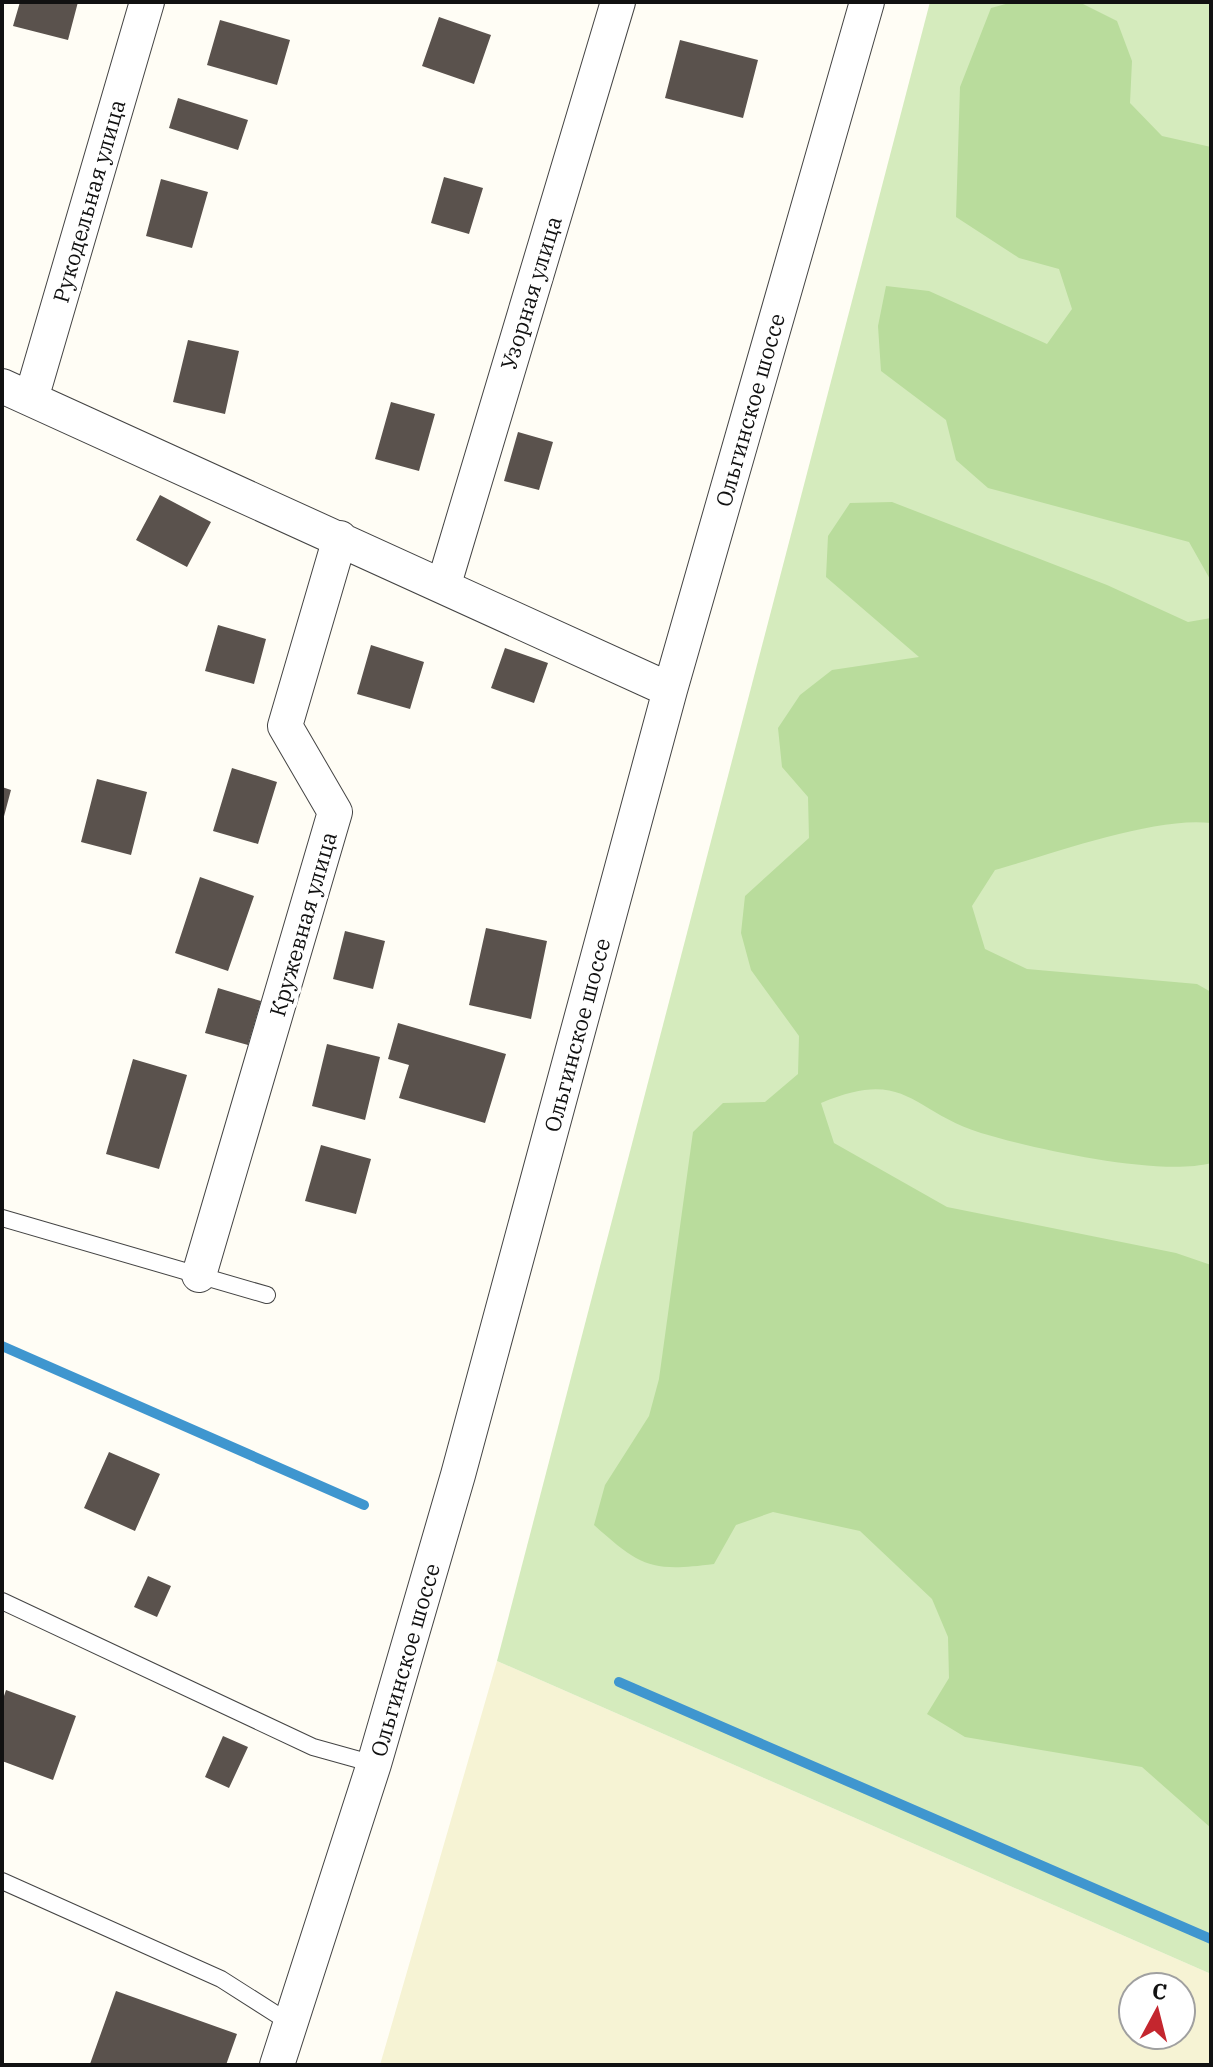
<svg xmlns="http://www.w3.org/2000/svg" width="1213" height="2067" font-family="'IBM Plex Serif',serif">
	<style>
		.farmland { fill: #f6f3d4; fill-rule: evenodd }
		.green { fill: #d5ebbd }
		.forest { fill: #b9dc9c }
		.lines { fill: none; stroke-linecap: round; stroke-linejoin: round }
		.stream { stroke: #3f96cf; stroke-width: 10 }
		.building { fill: #5a524d }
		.lane-casing { stroke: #444; stroke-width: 18 }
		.street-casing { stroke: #444; stroke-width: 36 }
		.lane { stroke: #fff; stroke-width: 16 }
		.street { stroke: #fff; stroke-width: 34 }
		.labels { text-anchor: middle; stroke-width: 8; stroke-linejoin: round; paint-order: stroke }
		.street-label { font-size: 22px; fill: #111; stroke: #fff }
	</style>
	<rect width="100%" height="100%" fill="#fffdf5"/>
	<path class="farmland" d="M497,1661L1211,1974V2065H380ZM1133,1987H1181V2035H1133Z"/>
	<path class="green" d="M930,2H1211V1974L497,1661Z"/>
	<path class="forest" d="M1013,2H1079L1117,21L1132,61L1130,103L1162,136L1211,147V581L1189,542L988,488L956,460L946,420L881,371L878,326L886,286L929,291L1047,344L1072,309L1059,269L1019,258L956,217L960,87L991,8Z
		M892,502L1107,585L1188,622L1211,618V823C1155,816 1052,854 995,870L972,906L985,949L1027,969L1197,984L1211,992V1163C1160,1177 1034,1149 981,1133C910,1111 907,1067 821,1103L834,1143L947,1207L1176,1253L1211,1265V1828L1142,1767L965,1737L927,1714L949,1678L948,1637L932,1599L860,1531L773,1512L736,1525L714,1564C651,1572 641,1567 594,1525L605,1485L649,1416L659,1379L693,1132L723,1103L765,1102L798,1074L799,1036L751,970L741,933L745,896L809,838L808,797L782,767L778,728L800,695L832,670L919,657L826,577L828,536L850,503Z"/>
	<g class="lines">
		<path class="stream" d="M2,1346L364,1505
			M619,1682L1211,1939"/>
	</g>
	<path class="building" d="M20,2H78L68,40L13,26Z
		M439,17L491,35L474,84L422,66Z
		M220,20L290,40L277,85L207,65Z
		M680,40L758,60L743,118L665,98Z
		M178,98L248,120L238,150L169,128Z
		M444,177L483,188L469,234L431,223Z
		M161,179L208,192L192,248L146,236Z
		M188,340L239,351L225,414L173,402Z
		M391,402L435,414L419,471L375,459Z
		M518,432L553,442L539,490L504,481Z
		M160,495L211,522L187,567L136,540Z
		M218,625L266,639L254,684L205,671Z
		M371,645L424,662L410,709L357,694Z
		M505,648L548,663L534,703L491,688Z
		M232,768L277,782L258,844L213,831Z
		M97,779L147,792L131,855L81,842Z
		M2,787L11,790L3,820L2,819Z
		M200,877L254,896L228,971L175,953Z
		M486,928L547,941L531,1019L469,1005Z
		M345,931L385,941L373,989L333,979Z
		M218,988L261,1001L248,1045L205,1033Z
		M398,1023L506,1054L485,1123L399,1098L409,1065L388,1059Z
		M327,1044L380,1057L365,1120L312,1106Z
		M133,1059L187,1075L159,1169L106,1154Z
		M321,1145L371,1159L356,1214L305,1201Z
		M109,1452L160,1474L135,1531L84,1508Z
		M148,1576L171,1586L157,1617L134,1607Z
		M6,1690L76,1716L53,1780L2,1761V1702Z
		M223,1736L248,1747L229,1788L205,1777Z
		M116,1991L237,2034L226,2065L90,2064Z"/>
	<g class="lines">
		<defs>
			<path id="lane" d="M2,1218L267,1295
				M2,1601L313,1747L374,1764
				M2,1881L221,1979L290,2023"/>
			<path id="street" d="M2,386L670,690
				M31,399L147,2
				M444,584L618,2
				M199,1275L335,812L285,726L340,538
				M277,2065L374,1764L458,1475L670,690L867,2"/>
		</defs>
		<use href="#lane" class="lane-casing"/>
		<use href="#street" class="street-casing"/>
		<use href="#lane" class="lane"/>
		<use href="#street" class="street"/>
	</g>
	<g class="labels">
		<g class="street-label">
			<text transform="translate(89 201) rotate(-74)" y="8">Рукодельная улица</text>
			<text transform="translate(531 293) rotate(-73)" y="8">Узорная улица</text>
			<text transform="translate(750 410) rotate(-74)" y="8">Ольгинское шоссе</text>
			<text transform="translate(303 924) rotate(-74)" y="8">Кружевная улица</text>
			<text transform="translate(577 1035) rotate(-75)" y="8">Ольгинское шоссе</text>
			<text transform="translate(405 1660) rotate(-74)" y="8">Ольгинское шоссе</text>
		</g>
	</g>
	<rect width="1213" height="2067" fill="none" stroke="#111111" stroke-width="8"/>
	<g transform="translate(1157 2011) rotate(7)"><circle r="38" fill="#ffffff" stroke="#a0a0a0" stroke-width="2"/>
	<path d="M0-6L14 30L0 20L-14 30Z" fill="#c4262e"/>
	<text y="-12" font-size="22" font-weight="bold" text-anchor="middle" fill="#111111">С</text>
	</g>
</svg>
